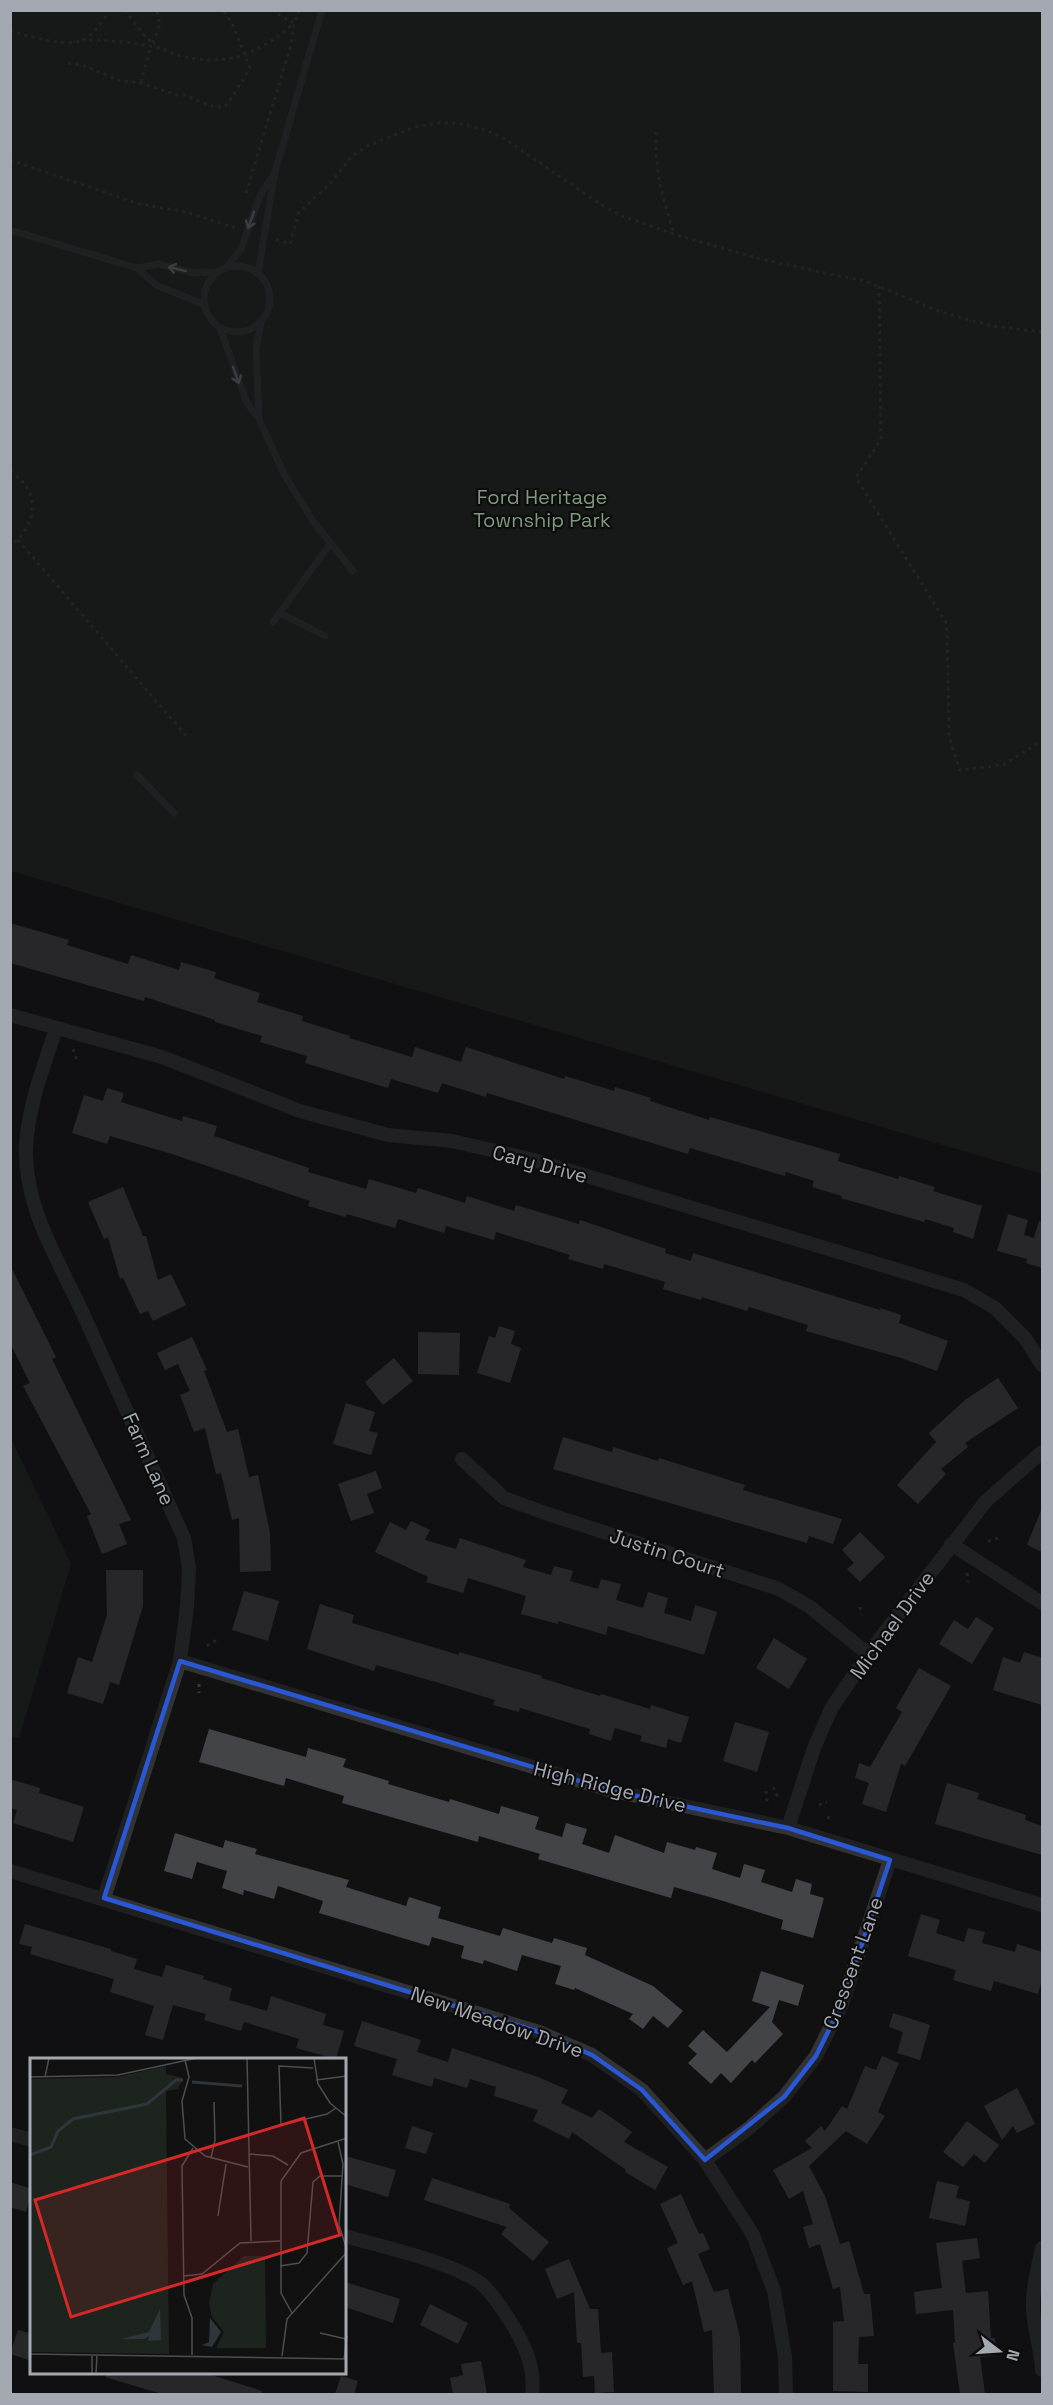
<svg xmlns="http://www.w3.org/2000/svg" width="1053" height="2405" font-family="'Space Grotesk',sans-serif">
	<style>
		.green { fill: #1d241e }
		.building { fill: #434447 }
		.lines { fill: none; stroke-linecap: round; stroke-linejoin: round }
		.path { stroke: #383a3d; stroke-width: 3; stroke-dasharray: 3 4.5; stroke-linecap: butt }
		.lane { stroke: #323336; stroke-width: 7 }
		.street { stroke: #323336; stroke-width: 14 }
		.oneway { stroke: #71747a }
		.marked { fill: none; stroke: #2a57d4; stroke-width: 4.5; stroke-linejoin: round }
		.labels { text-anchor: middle; stroke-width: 4.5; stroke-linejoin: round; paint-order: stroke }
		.park-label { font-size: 20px; fill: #7e9a7d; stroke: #0c0c0d }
		.street-label { font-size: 20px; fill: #a4a9b1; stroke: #0c0c0d }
		.inset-river { fill: none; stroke: #2e363b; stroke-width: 3 }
		.inset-road { fill: none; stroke: #4c4e52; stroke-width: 1.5 }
		.view { fill: #d62828; fill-opacity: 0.15; stroke: #d62828; stroke-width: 3 }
		.inset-edge { fill: none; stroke: #a4a9b1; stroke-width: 3 }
	</style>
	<rect width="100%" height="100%" fill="#111112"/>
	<path class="green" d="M10,11H1042V1174L11,871Z
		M10,1436L71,1564L19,1738L10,1736Z"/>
	<path class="building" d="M10,923L69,940L67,945L128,964L131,955L179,970L181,962L216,972L214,978L260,993L257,1002L303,1016L302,1021L350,1036L349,1038L412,1057L415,1047L461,1062L466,1047L564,1079L565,1076L614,1091L615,1087L651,1098L650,1101L709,1120L710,1117L840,1154L838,1161L898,1179L899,1176L935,1187L933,1191L982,1206L973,1239L953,1232L954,1228L925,1219L924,1222L841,1198L842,1196L812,1187L814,1181L786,1172L785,1176L690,1148L688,1154L487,1093L486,1097L442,1083L438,1093L391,1079L388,1088L305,1063L307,1056L260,1042L262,1036L215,1022V1020L145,997L144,1001L10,963Z
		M107,1088L124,1093L121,1102L182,1121L183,1116L217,1126L214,1136L309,1168L308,1172L366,1189L369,1179L416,1193L418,1188L465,1203L467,1196L514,1211L516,1205L579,1224L580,1220L666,1249L665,1253L691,1261L693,1253L880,1310V1308L901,1315L899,1323L948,1341L937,1371L901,1358L806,1331L808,1325L749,1307L747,1311L702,1297L701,1300L663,1289L665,1282L604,1264L603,1269L568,1259L570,1255L496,1232L494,1240L446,1226L444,1233L398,1219L395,1228L347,1214L345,1217L308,1206L310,1201L172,1154L110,1136L107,1144L72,1133L84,1095L103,1101Z
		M123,1187L143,1236H146L158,1280L171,1274L186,1305L153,1321L148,1311L140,1314L123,1278L120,1279L108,1237L104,1239L88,1202Z
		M1008,1214L1028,1220L1024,1235L1034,1238L1039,1221L1042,1222V1268L1026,1263L1027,1259L997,1251Z
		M10,1265L56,1357L52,1359L131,1520L119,1524L127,1544L102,1554L87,1516L91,1514L23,1386L30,1383L10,1343Z
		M499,1326L515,1331L511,1344L521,1348L510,1383L477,1373L489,1336L495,1338Z
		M418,1332L460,1333L459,1375L418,1374Z
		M192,1337L207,1370L204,1371L227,1432L238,1429L249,1477L258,1475L270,1533L271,1571L240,1572L239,1518L232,1520L221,1473L216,1474L205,1428L194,1432L180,1395L190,1391L178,1364L165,1370L157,1353Z
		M394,1358L413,1381L383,1405L365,1382Z
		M998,1378L1018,1408L965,1443L968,1447L941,1469L946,1474L918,1504L897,1485L936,1442L929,1433L965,1400Z
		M346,1403L375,1412L369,1431L378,1433L371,1455L333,1444Z
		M563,1437L612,1452L613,1447L658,1461L659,1458L745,1485L743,1490L842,1519L833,1544L809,1536L807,1543L553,1469Z
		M376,1471L382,1488L367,1494L374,1513L351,1521L338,1484Z
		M1042,1508V1552L1027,1545Z
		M411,1521L430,1530L425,1540L456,1549L460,1538L526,1560L523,1567L551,1575L554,1566L573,1571L570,1581L598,1589L601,1579L621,1584L616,1600L643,1608L648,1592L668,1598L664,1613L691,1621L695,1605L717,1612L704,1655L608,1626L606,1635L558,1621V1624L521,1614L526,1596L468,1578L463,1593L426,1582L428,1577L375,1552L390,1522L406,1530Z
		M860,1532L885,1557L860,1582L847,1569L854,1563L842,1550Z
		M106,1570H143V1606L119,1685L110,1682L103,1704L67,1693L78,1657L92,1662L107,1615Z
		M244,1591L279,1601L268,1641L232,1630Z
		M320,1604L354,1615L352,1623L459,1655V1652L542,1676L541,1678L600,1696L601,1694L650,1709L651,1705L689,1717L681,1743L668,1739L666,1748L640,1741L642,1736L615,1728L611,1741L589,1734L590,1729L520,1708L519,1712L493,1705L495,1700L436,1682L376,1665L374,1671L307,1649Z
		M976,1617L994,1628L972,1664L939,1644L954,1620L968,1629Z
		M774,1638L807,1659L789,1689L756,1668Z
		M1024,1652L1042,1658V1705L993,1690L1003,1657L1020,1663Z
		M919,1668L951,1686L905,1766L901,1764L886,1812L862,1804L869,1783L855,1778L859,1763L870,1767L902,1712L896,1708Z
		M735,1722L769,1732L757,1772L723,1761Z
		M209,1729L306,1757L308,1748L346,1759L343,1767L389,1781L388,1784L449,1802L450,1799L499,1814L501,1806L539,1817L535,1829L562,1837L566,1823L587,1829L582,1844L609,1853L615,1835L664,1853L667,1842L695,1850L696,1847L717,1853L712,1869L740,1878L744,1864L765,1870L761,1882L792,1892L796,1879L812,1884L810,1894L824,1898L813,1938L781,1929L783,1920L720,1900L674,1887L671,1898L538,1859L540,1854L479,1836L478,1842L342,1803L344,1796L286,1778L284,1786L199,1762Z
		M10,1779L40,1788L39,1793L84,1807L73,1842L13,1823L17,1810L10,1808Z
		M947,1783L979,1793L977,1799L1026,1815L1025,1820L1042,1826V1855L935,1824Z
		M175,1833L223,1848L225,1840L257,1849L255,1854L349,1880L346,1887L406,1906L409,1897L441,1907L438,1918L500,1936L503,1928L552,1943L554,1938L587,1948L585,1955L653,1986L683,2011L668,2028L653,2016L643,2029L629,2019L633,2014L575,1988L574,1990L555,1984L561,1966L522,1955L517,1971L484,1960L483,1964L461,1958L464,1946L432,1937L429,1946L319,1913L323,1901L278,1886L274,1899L244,1890L243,1895L222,1888L227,1871L197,1862L192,1879L164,1871Z
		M921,1914L940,1920L936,1933L964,1942L968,1928L985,1932L982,1943L1015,1952L1017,1944L1042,1952V1979L1038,1994L994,1981L991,1991L953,1980L956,1970L908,1956Z
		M25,1924L111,1949V1951L137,1959L134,1969L162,1977L166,1965L204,1976L203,1979L232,1988L229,2000L267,2011L271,1996L326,2014L323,2025L344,2031L336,2059L296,2048L299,2039L244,2022L241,2031L204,2020L206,2014L173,2005L163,2040L145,2035L154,2006L110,1992L114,1979L30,1954L32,1947L19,1944Z
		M761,1971L804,1985L798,2006L779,2000L772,2022L783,2034L755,2063L752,2060L731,2083L721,2073L711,2084L688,2063L697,2054L688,2046L703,2030L727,2052L770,2007L752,2001Z
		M893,2013L930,2025L920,2060L897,2053L903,2032L889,2027Z
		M362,2021L421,2040L417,2052L448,2062L452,2048L538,2077L568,2090L561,2103L592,2118L599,2109L632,2132L624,2142L668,2167L655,2190L625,2172L626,2170L572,2132L569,2139L533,2121L538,2110L494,2096L496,2087L470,2079L467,2088L434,2078L432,2087L392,2075L397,2059L354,2046Z
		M882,2056L899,2063L878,2112L885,2116L867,2144L846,2131L809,2166L825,2196L840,2244L849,2241L864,2294H870L874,2336L859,2337L858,2364H868V2392L833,2391V2322L844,2321L840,2287L833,2289L820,2244L809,2248L803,2227L813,2224L803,2191L789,2199L773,2170L812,2148L805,2141L821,2126L825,2131L842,2106L847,2109L865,2066L876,2070Z
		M1017,2088L1035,2124L1017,2133L1013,2126L1002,2140L984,2106Z
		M967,2121L999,2145L985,2163L974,2154L963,2167L943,2152Z
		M412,2126L433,2133L426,2154L405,2148Z
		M345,2156L396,2170L388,2197L345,2184Z
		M432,2178L510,2204L509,2208L549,2242L533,2261L501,2234L507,2227L424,2200Z
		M937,2181L959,2186L956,2198L970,2201L965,2226L929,2218Z
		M10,2182L32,2189L26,2212L10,2207Z
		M681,2194L699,2234L703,2233L710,2249L698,2254L714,2292L728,2289L740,2337L741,2394H714L712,2330L704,2332L692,2281L683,2285L667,2248L678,2243L660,2204Z
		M977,2238L980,2258L962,2261L966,2293L988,2291L991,2338H995L997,2355L980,2357L985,2394H960L953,2343H955L953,2310L916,2314L914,2292L942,2288L936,2243Z
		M569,2259L590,2309H598L601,2353L612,2352L614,2392L595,2393L594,2376L583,2377L581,2343H577L574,2292L557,2299L545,2269Z
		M345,2282L400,2299L393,2323L345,2307Z
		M430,2304L468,2323L458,2344L420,2325Z
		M18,2330L32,2334V2361L10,2354Z
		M481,2361L487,2394H453L450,2378L463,2375L461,2364Z
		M106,2373H205L262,2391L261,2394H162L105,2377Z
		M341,2376L358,2381L354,2394H335Z"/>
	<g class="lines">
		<path class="path" d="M125,10L143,34L155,45
			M10,31C28,36 68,49 85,39C96,32 103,21 109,10
			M82,40C106,40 132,42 155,47C163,48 170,52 177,55C225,68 258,55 294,23L278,14
			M153,43L160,25L157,10
			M68,63L85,66L118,80L141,83L177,95H185L211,106L224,107L229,102L250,68L231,21L223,10
			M141,82L151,46
			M656,132C655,173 662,196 674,234
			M10,160L139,204L187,212L235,228
			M246,193L291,45L294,23L300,10
			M276,240L290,244L299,212L328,186L352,156L367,146L415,127L436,123H457L486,130L505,139L600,204L622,216L680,236L761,259L843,277L863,280L941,312L991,326L1042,332
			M879,286L881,439L856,478L947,624L949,737L960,770L1003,765L1042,741
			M10,471C42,491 38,525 10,546
			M18,540L187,737
			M73,1049L77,1060
			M988,1541L998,1538
			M967,1573L968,1582
			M860,1607L861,1615
			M207,1646L217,1640
			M199,1684V1693
			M773,1787L778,1797
			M766,1791L767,1802
			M819,1805L827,1802
			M828,1819L830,1812"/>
		<path class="lane" d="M10,230L137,268L156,285L205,305
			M204 299a33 33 0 1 1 66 0a33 33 0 1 1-66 0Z
			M227,267L241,249L260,196L274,174
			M137,268L159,264L193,273L218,272
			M258,273L275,172L322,10
			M220,328L247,403L259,419L284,474L313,521L353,571
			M259,419L256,349L261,322
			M280,613L325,636
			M273,622L331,543
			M137,775L174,813"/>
		<path class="street" d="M10,1015L162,1057L300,1111L388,1135L452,1141L534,1160L964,1290L995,1308L1025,1338L1042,1365
			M56,1029C43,1068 28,1106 26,1148C24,1209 61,1264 85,1318C118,1392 151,1465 184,1538L189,1568L187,1607L180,1661L104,1898
			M462,1459L504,1498L548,1514L779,1589L810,1607L868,1654
			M951,1544L1042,1603
			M180,1661L613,1791L788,1828L1042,1905
			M788,1828L814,1748L831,1709L868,1654L986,1501L1042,1452
			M10,1871L539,2032L592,2055L642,2090L705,2160L753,2235L774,2291L785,2357L786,2394
			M10,2134L32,2140
			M705,2160L748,2129L784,2097L816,2056L842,2004L890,1860
			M345,2236C383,2247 448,2261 479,2282C492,2291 507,2316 515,2329C527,2350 535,2370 532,2394
			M1042,2248C1038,2268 1032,2289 1033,2309C1034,2329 1041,2350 1042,2370"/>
	</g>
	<defs><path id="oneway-shaft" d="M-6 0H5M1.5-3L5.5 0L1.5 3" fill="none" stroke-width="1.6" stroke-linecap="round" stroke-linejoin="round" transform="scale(1.5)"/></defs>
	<g class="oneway">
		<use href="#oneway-shaft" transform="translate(251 220) rotate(110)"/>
		<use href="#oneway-shaft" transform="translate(177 269) rotate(-166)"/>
		<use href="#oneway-shaft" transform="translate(236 375) rotate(70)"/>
	</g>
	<path d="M0 0H1053V2405H0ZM180,1661L613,1791L788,1828L890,1860L842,2004L816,2056L784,2097L705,2160L642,2090L592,2055L539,2032L104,1898Z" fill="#111112" fill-opacity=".55" fill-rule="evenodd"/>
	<path class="marked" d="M180,1661L613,1791L788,1828L890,1860L842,2004L816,2056L784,2097L705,2160L642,2090L592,2055L539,2032L104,1898Z"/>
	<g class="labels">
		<g class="park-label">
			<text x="542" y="504">Ford Heritage<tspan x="542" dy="23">Township Park</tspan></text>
		</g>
		<g class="street-label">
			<text transform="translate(540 1164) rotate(15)" y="7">Cary Drive</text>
			<text transform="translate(149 1459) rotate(66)" y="7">Farm Lane</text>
			<text transform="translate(667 1553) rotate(18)" y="7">Justin Court</text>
			<text transform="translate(892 1625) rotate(-54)" y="7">Michael Drive</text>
			<text transform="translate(610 1787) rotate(14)" y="7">High Ridge Drive</text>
			<text transform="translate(853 1963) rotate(-70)" y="7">Crescent Lane</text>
			<text transform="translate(497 2022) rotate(19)" y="7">New Meadow Drive</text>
		</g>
	</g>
	<g transform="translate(30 2058)">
		<rect width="316" height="316" fill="#111112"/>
		<path d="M136,8V16L153,20L148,31L136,33L139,296L0,294V21L87,19ZM214,198H235L236,290H186L194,274L182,259L179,245L183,226Z" fill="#1d241e"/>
		<path d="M130,251L131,282L118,283L119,278L114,281H91L119,274ZM180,260L191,274L182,289L172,287L179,284Z" fill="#2e363b"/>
		<path class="inset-river" d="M162,24L212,28M0,97L21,89L28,73L43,61L117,46L146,22H153"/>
		<path class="inset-road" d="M217,0L221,183M284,0L288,26L300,45L317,59M155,2L159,19L152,43L155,81L175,98L218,109M283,10L249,8L251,67L297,56L306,50M0,19L88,17L167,0M15,19L19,0M286,22L317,18M308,84L313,106L309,167L317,192M219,96L243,98L258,107M181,100L185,82L184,44M188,158L196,106M250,208L269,205L277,195L283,124L290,118H312M154,218L172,216L210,185L250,183M262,255L251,235V123L271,95L317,80M290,275L316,281M0,296L317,301M62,297V316M162,297V260L154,237L152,108L163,90M252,298L257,261L317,194M314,301L317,278M66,316L67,297"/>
		<path class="view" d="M274,60L310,177L41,259L5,142Z"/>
		<rect width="316" height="316" class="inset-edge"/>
	</g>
	<rect width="1053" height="2405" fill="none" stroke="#a4a9b1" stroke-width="24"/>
	<g transform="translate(999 2351) rotate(107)" stroke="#0c0c0d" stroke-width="4.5" paint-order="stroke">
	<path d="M0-4.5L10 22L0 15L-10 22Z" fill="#a4a9b1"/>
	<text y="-9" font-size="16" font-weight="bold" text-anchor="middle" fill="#a4a9b1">N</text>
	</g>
</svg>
